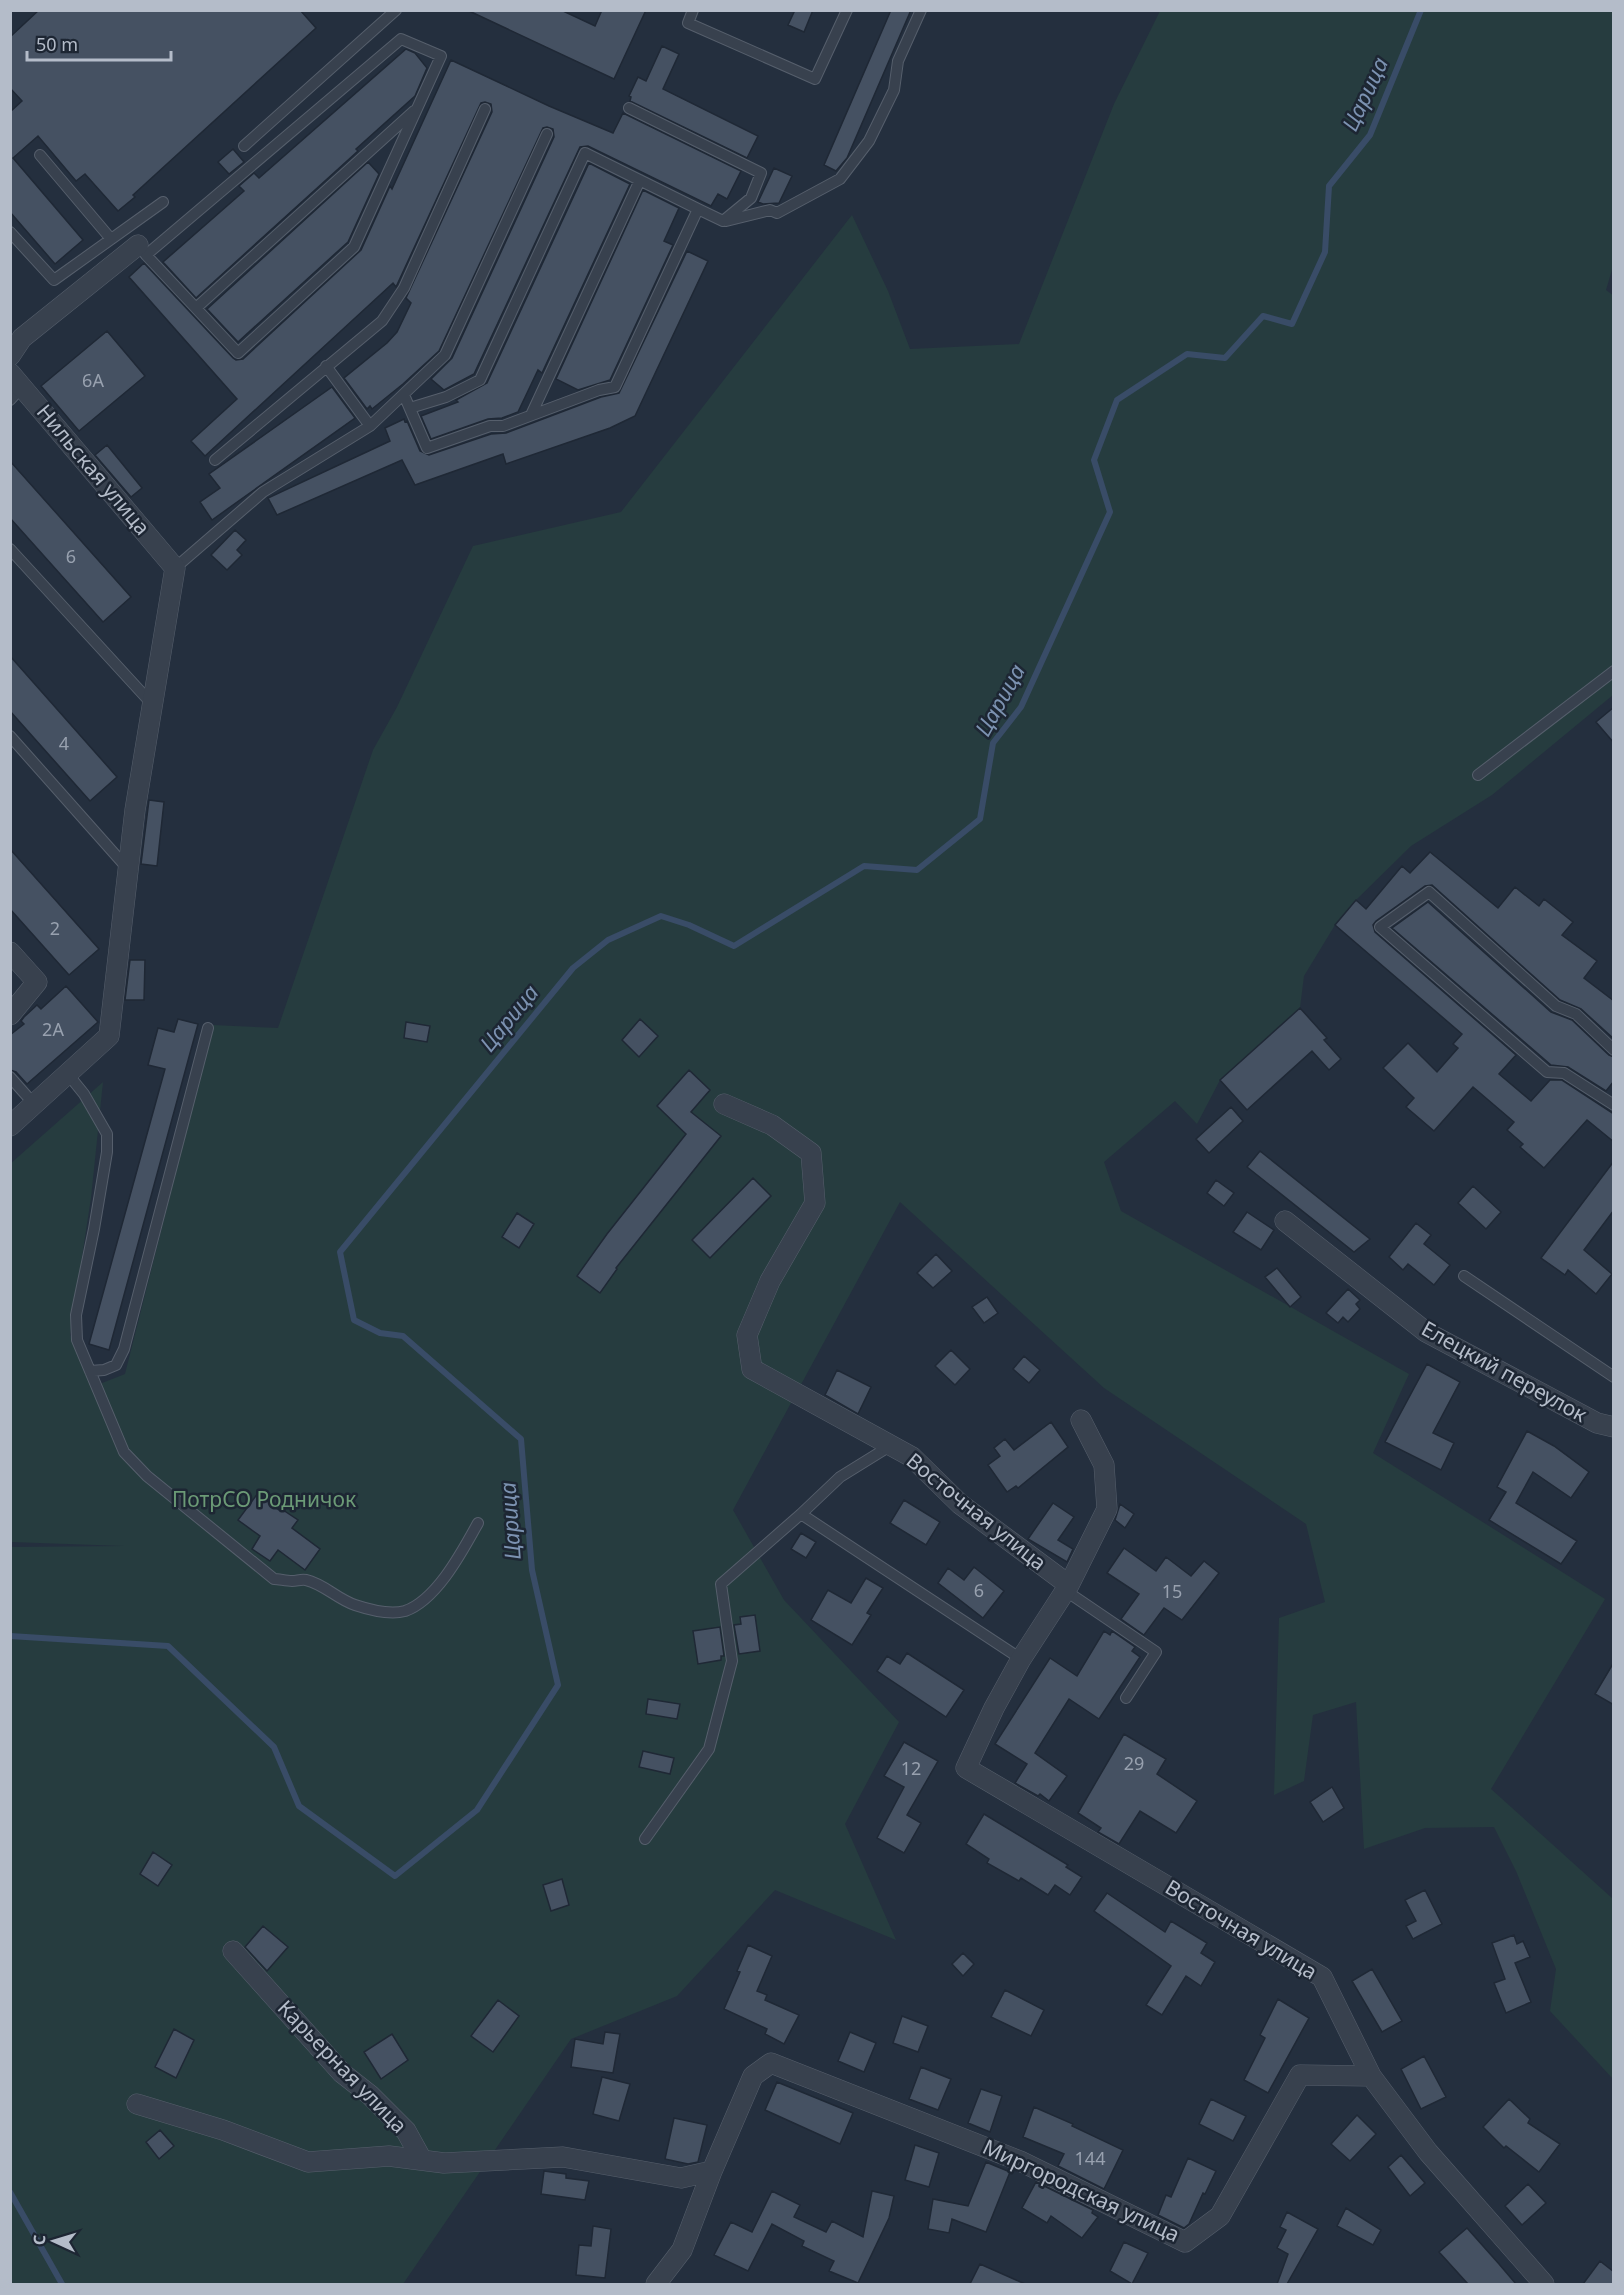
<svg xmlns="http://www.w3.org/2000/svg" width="1624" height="2295" font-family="'Noto Sans',sans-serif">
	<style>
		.green { fill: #263c3f }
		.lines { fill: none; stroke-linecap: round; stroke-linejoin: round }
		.stream { stroke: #394c67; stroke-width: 6 }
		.building { fill: #455162; stroke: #1f2835; stroke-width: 1.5 }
		.lane-casing { stroke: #565f6c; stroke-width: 12 }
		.street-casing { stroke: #565f6c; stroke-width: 21 }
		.lane { stroke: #38414e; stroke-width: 10 }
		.street { stroke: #38414e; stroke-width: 20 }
		.labels { text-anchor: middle; stroke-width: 5; stroke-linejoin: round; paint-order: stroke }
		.number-label { font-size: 18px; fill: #98a1af }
		.street-label { font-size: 21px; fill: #b4bcc9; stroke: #1d2633 }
		.park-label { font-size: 21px; fill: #6b9a76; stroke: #1d2633 }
		.water-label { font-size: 22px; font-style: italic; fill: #7c92b1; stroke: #1d2633 }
	</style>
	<rect width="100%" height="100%" fill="#242f3e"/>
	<path class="green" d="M1576,10L1613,11L1614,263L1606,290L1614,296L1613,695L1492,795L1411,846L1356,900L1335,925L1304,976L1300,1008L1220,1080L1197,1124L1175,1101L1104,1162L1121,1211L1409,1374L1373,1453L1605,1599L1491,1789L1613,1899V2079L1550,2011L1556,1969L1516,1871L1494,1827L1425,1828L1364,1849L1356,1702L1313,1715L1304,1781L1274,1795L1279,1618L1325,1602L1306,1524L1104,1388L900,1202L733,1510L784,1600L899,1722L845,1824L896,1940L775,1890L677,1996L571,2039L403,2284H11V1547L124,1546L11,1542L10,1164L103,1082L91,1198L70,1335L92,1387L125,1374L213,1025L278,1028L373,750L397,707L473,546L621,512L852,215L888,291L910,349L1019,344L1114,104L1160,11Z"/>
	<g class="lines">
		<path class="stream" d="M10,1636L168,1646L274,1747L299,1806L395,1876L477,1810L558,1685L532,1570L521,1439L403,1336L380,1333L354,1320L340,1252L573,968L608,940L661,916L689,925L734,946L864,866L917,870L980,819L993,743L1021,707L1110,512L1094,460L1117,400L1187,354L1225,358L1263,316L1292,324L1325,252L1329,186L1370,135L1421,10
			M10,2192L62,2284"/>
	</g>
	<path class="building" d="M39,10H300L316,28L133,195L135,197L118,211L85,174L76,181L38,136L13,158L83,240L55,264L10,212V112L22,101L10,88V37Z
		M467,10H561L595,26L602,10H646L614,79Z
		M795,10H813L804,32L788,25Z
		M891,10H911L847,158L836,171L824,165Z
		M662,46L679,54L663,89L758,136L747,158L630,101L631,97L629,96L638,77L646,81Z
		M406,49L415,53L427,68L415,96L356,149L358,151L196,298L163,262L244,191L239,186L254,173L259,178Z
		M451,60L549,106L613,133L623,113L741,171L727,199L718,194L711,206L588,146L580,147L474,374L444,390L431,379L452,358L554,137L553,129L547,127L543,128L439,351L403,384L372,409L370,406L367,409L344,378L387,343L397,332L411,303L406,298L492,112L491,104L485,102L481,103L396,287L393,283L205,456L191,441L237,399L129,277L144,263L233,358L236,360L243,359L361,250L390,186L392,189Z
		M233,149L244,162L229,174L218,162Z
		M368,162L379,174L348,242L238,342L207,309Z
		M589,163L630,184L542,373L538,370L518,412L502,418L488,419L431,439L421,416L458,402L456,400L487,383Z
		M774,168L792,176L779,203L763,204L758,202Z
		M643,190L679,208L664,241L673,245L610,380L578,390L556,379Z
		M687,251L708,261L635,416L610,428L506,464L503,454L415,485L402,460L277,515L268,498L390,441L385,428L404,419L405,422L407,421L420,451L429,455L491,434L506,433L601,397L619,393Z
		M107,331L145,376L79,431L41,386Z
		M332,387L355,418L212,520L200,502L220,488L209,474Z
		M107,445L142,488L131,497L95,455Z
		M10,461L131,597L103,622L10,518Z
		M235,530L246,540L237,550L242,555L227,570L211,555Z
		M10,656L117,777L90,801L10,711Z
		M1614,707V743L1596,722Z
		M149,800L164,802L157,866L141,864Z
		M10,849L99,949L69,975L10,909Z
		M1430,852L1498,908L1515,887L1539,906L1544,899L1573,922L1562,935L1597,961L1584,978L1614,1001V1039L1581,1009L1560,1000L1432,885L1425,886L1376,921L1373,925L1375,932L1516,1055L1499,1074L1531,1101L1550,1080H1562L1614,1114V1142L1587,1120L1544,1168L1520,1147L1523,1144L1507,1130L1514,1122L1473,1087L1434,1131L1406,1107L1414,1098L1383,1068L1408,1043L1437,1072L1458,1048L1453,1044L1462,1034L1335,925L1356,900L1366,909L1402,866L1410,873Z
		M1428,902L1551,1012L1572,1020L1609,1055L1614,1057V1081L1606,1091L1568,1067L1551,1065L1392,928Z
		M130,960H145L144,1000H125Z
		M66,986L98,1022L27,1084L16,1072L10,1070V1035L24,1024L21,1021L24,1017L37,1005L41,1009Z
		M1300,1008L1327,1038L1324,1040L1341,1059L1329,1070L1312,1051L1247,1110L1220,1080Z
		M178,1019L198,1024L109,1350L89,1344L165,1069L148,1065L158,1028L174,1032Z
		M640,1019L658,1036L639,1057L622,1040Z
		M406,1022L430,1026L427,1042L404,1038Z
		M689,1070L710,1090L691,1112L721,1136L616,1268L617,1269L600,1293L577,1276L607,1234L686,1134L657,1106Z
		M1231,1107L1243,1121L1209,1153L1196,1139Z
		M1260,1151L1370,1239L1354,1252L1247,1167Z
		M1614,1161V1210L1584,1250L1612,1274L1596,1294L1568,1270L1565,1275L1541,1258Z
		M753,1178L771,1196L710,1258L692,1240Z
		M1216,1180L1234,1193L1224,1206L1207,1193Z
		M1473,1186L1501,1212L1486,1229L1458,1203Z
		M1247,1212L1274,1230L1261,1250L1233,1232Z
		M517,1213L534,1224L519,1248L502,1237Z
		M1416,1223L1431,1235L1424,1244L1450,1265L1434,1285L1408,1264L1403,1270L1389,1257Z
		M936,1254L952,1271L933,1288L917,1273Z
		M1277,1268L1301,1297L1290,1307L1265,1277Z
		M1348,1289L1360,1300L1356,1304L1360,1309L1348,1322L1343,1317L1338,1323L1326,1313Z
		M987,1297L998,1313L984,1323L972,1307Z
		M951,1350L970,1369L955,1385L935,1366Z
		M1024,1356L1040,1370L1029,1383L1013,1369Z
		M1427,1364L1460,1382L1433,1433L1454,1443L1441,1470L1385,1442Z
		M837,1370L871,1387L858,1414L825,1395Z
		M1051,1422L1068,1447L1018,1488L1016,1486L1007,1492L988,1465L1000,1456L994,1448L1005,1439L1014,1450Z
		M1527,1431L1554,1446L1589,1472L1571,1498L1533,1472L1516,1503L1577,1541L1561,1564L1489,1520L1506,1492L1497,1487Z
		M258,1493L279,1510L280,1508L298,1520L292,1528L320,1549L305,1570L278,1550L270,1561L252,1549L260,1536L238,1520Z
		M904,1500L940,1522L926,1545L890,1523Z
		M1053,1503L1074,1517L1058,1540L1073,1549L1067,1562L1028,1539Z
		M1120,1504L1134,1514L1125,1528L1115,1520Z
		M801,1533L816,1542L806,1558L791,1549Z
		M1124,1548L1156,1571L1166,1557L1191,1576L1204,1561L1219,1573L1182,1620L1164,1608L1144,1635L1121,1619L1139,1594L1107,1573Z
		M974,1567L1004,1591L983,1618L938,1583L948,1568L964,1580Z
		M866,1578L883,1588L867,1613L871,1615L852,1645L811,1620L828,1590L851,1603Z
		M755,1615L760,1651L739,1654L734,1625L741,1624L740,1617Z
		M720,1627L724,1656H721V1660L698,1664L693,1631Z
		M1104,1631L1110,1635L1112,1631L1135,1647L1132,1651L1140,1657L1099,1719L1069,1699L1035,1753L1067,1776L1049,1801L1040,1794L1038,1796L1015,1783L1027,1764L995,1744L1050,1658L1077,1676Z
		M907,1653L964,1690L946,1717L877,1671L887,1656L900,1664Z
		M1614,1662V1705L1595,1694Z
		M648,1699L680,1704L677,1719L646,1714Z
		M1124,1734L1166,1759L1157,1774L1197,1801L1176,1833L1140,1811L1119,1844L1098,1832L1101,1828L1078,1813Z
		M904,1742L938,1761L907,1815L921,1823L904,1853L877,1838L904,1787L884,1776Z
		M643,1751L674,1758L670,1774L639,1767Z
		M1332,1787L1344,1808L1323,1822L1310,1802Z
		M984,1814L1068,1865L1066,1867L1082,1877L1070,1895L1055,1885L1048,1895L1021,1878L1019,1881L987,1863L989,1859L966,1844Z
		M153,1852L172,1865L158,1886L140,1874Z
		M562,1879L569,1905L551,1911L543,1885Z
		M1425,1890L1442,1924L1413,1939L1406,1926L1416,1921L1405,1900Z
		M1107,1893L1165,1932L1171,1921L1207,1943L1201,1953L1215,1962L1201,1986L1186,1976L1162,2015L1146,2005L1171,1966L1094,1911Z
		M263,1926L288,1947L267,1971L245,1947Z
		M1514,1935L1517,1944L1523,1941L1530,1957L1515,1963L1531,2002L1506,2013L1494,1983L1505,1979L1492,1943Z
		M748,1945L772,1956L757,1991L767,1995L765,2000L799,2015L784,2044L765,2034L767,2029L724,2009L740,1972L737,1971Z
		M963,1953L974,1964L963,1976L952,1964Z
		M1372,1969L1402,2021L1382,2032L1352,1981Z
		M1005,1990L1044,2010L1031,2036L991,2017Z
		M1278,1999L1309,2018L1268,2093L1244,2080L1265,2038L1260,2035Z
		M498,2000L519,2016L493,2052L471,2036Z
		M902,2016L928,2026L918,2052L893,2043Z
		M174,2029L194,2040L176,2078L155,2067Z
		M605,2032L620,2034L613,2073L571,2067L575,2039L603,2044Z
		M850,2032L876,2043L864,2072L838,2061Z
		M392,2034L408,2060L381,2079L364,2052Z
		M1424,2056L1446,2097L1421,2109L1401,2069Z
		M921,2067L951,2079L938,2110L909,2099Z
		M602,2077L630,2084L619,2121L593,2114Z
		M777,2082L853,2113L840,2144L765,2110Z
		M981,2089L1002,2096L990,2132L968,2123Z
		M1211,2099L1246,2116L1233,2141L1199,2124Z
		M1509,2099L1530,2119L1528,2123L1560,2144L1539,2172L1506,2146L1504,2148L1483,2127Z
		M1034,2107L1073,2124L1072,2126L1123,2150L1104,2189L1058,2166L1064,2154L1023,2137Z
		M1357,2115L1376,2134L1350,2161L1331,2144Z
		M674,2118L707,2125L698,2162L688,2164L665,2159Z
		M160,2130L174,2146L159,2159L146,2142Z
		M915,2145L939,2153L929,2187L905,2180Z
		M1401,2155L1425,2183L1410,2196L1388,2167Z
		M1188,2158L1216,2171L1205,2194L1203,2193L1189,2224L1184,2228L1158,2215L1166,2195L1171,2197Z
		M986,2162L1010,2172L986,2232L952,2219L949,2233L928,2229L933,2199L968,2206Z
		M544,2171L566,2174V2178L589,2181L585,2200L541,2194Z
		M1036,2182L1093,2210L1092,2213L1098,2217L1082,2238L1051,2216L1047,2223L1022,2208Z
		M1528,2184L1546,2203L1522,2225L1505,2206Z
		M772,2191L800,2205L794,2217L826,2232L832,2221L863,2237L872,2191L894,2196L889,2218L858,2283L829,2271L834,2261L802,2246L804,2241L772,2224L748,2271L714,2255L731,2222L752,2232Z
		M1346,2208L1381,2230L1373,2245L1337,2226Z
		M1287,2212L1318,2229L1287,2284H1277L1288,2254L1277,2248L1286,2230L1280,2227Z
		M593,2226L611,2229L605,2278L576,2275L579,2245L591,2246Z
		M1467,2228L1499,2264L1516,2284H1468L1439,2252Z
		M1124,2242L1148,2253L1132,2284L1110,2271Z
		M1600,2261L1614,2272V2284H1583Z
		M980,2264L1025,2284H970Z"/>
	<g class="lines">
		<defs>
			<path id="lane" d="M693,10L688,23L815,79L847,10
				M244,146L396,10
				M40,155L111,239
				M726,221L770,210L777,213L840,179L869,141L894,90L898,61L921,10
				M10,232L54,280L163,202
				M138,245L146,255L238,353L354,247L441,56L401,39L146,255
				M196,308L414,111
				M326,366L370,426
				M404,395L427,448L490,426H503L599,390L615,387L698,209L723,221L751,198L761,173L629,108
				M10,400L22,387
				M410,408L446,397L480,380L585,153L698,209
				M531,415L640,180
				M215,460L382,321L404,288L485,109
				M10,549L152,704
				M175,568L263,492L370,426L445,355L547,134
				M10,736L128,869
				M1478,775L1614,671
				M1614,1050L1576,1014L1556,1006L1429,892L1380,927L1547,1072L1564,1073L1614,1105
				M67,1073L84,1094L107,1134V1152L94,1229L76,1315L77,1340L124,1452L147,1476L274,1579C279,1579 286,1581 292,1581C297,1581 301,1579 306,1580C324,1584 337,1599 355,1605C370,1610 390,1615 405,1611C437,1600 463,1550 478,1523
				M10,1077L34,1104
				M1464,1276L1614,1377
				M90,1371L104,1370L116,1365L124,1349L208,1028
				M801,1514L840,1477L890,1446
				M1066,1591L1156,1652L1126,1698
				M645,1839L709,1749L732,1661L721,1584L801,1514L1021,1659"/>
			<path id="street" d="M10,356L22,338L138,245
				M10,373L175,568L135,810L109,1036L10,1126
				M10,952L37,982L10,1015
				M724,1104L772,1125L811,1153L815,1203L770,1281L747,1335L752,1369L912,1457L960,1504L1069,1585L1021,1659L994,1708L966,1768L1322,1977L1371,2076L1428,2152L1544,2284
				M1285,1221L1426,1332L1597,1423L1614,1427
				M1069,1585L1107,1509L1104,1465L1081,1420
				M233,1951L342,2073L370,2095L406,2131L422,2160
				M137,2104L223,2130L308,2162L389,2156L444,2163L563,2157L681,2178L712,2171
				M656,2284L682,2250L712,2171L753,2076L771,2063L1020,2161L1185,2242L1220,2216L1300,2075L1371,2076"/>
		</defs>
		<use href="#lane" class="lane-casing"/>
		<use href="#street" class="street-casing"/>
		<use href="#lane" class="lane"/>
		<use href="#street" class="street"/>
	</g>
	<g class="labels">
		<g class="number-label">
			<text x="93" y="387">6А</text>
			<text x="71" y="563">6</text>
			<text x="64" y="750">4</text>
			<text x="55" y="935">2</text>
			<text x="53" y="1036">2А</text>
			<text x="979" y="1597">6</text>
			<text x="1172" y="1598">15</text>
			<text x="1134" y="1770">29</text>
			<text x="911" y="1775">12</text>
			<text x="1090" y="2165">144</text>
		</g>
		<g class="street-label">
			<text transform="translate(93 470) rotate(50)" y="7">Нильская улица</text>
			<text transform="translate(1504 1372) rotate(29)" y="7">Елецкий переулок</text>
			<text transform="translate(976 1512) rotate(39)" y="7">Восточная улица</text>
			<text transform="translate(1241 1930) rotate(31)" y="7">Восточная улица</text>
			<text transform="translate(342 2067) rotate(46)" y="7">Карьерная улица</text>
			<text transform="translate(1081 2191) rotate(25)" y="7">Миргородская улица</text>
		</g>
		<g class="park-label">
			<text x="264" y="1507">ПотрСО Родничок</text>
		</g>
		<g class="water-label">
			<text transform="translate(1365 94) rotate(-65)" y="8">Царица</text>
			<text transform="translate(1000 700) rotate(-61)" y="8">Царица</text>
			<text transform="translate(509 1018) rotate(-51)" y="8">Царица</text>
			<text transform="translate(510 1521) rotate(-94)" y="8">Царица</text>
		</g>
	</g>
	<rect width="1624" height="2295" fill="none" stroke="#b4bcc9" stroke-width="24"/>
	<g transform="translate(54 2241) rotate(274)" stroke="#1d2633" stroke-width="4.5" paint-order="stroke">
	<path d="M0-4.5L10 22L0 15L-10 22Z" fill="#b4bcc9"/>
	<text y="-9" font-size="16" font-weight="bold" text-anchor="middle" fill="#b4bcc9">С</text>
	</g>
	<path d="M27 51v9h144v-9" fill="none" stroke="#b4bcc9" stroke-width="3"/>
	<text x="36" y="51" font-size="18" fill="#b4bcc9" stroke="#1d2633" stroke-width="4.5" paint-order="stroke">50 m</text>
</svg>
